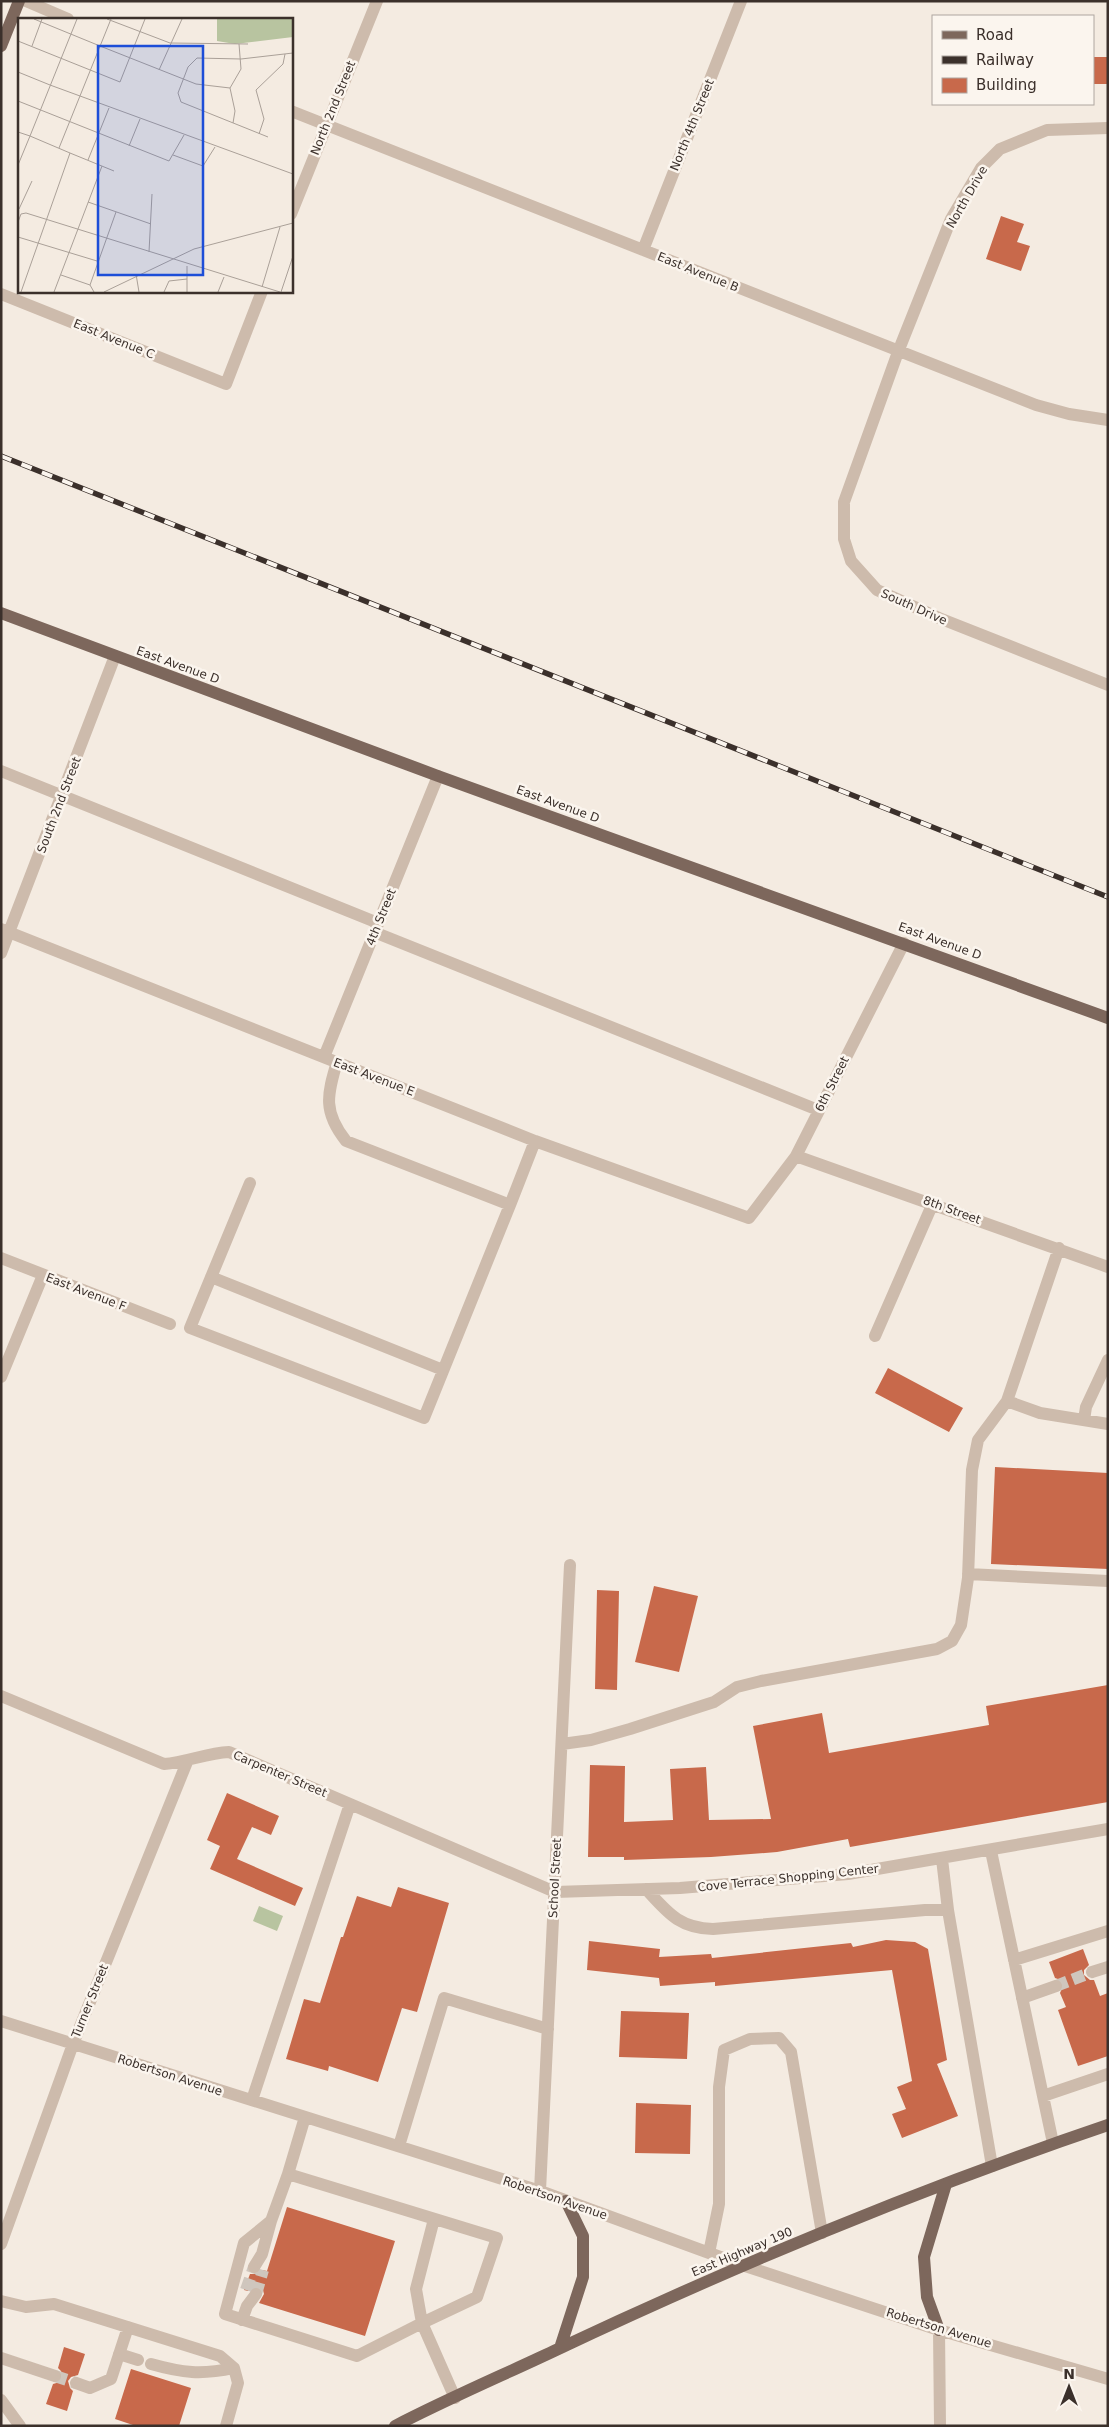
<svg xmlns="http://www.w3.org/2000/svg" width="1109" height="2427" font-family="'DejaVu Sans',sans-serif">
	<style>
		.green { fill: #b8c4a0 }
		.building { fill: #c8694b }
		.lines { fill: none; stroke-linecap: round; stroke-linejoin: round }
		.minor-tunnel { stroke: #cfc6bd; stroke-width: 12; stroke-dasharray: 12 6; stroke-linecap: butt }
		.minor { stroke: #cdbbac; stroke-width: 12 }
		.major { stroke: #7d675c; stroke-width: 12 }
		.rail-casing { stroke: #3b302b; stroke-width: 5.5 }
		.rail { stroke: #fbf5ee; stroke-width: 4; stroke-dasharray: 11; stroke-linecap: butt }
		.labels { text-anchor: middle; stroke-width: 5; stroke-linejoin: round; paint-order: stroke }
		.street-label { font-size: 12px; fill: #3b302b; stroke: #fbf5ee }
		.inset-road { fill: none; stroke: #aaa098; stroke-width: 1 }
		.view { fill: #1d4ed8; fill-opacity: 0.15; stroke: #1d4ed8; stroke-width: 2.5 }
		.inset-edge { fill: none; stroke: #3b302b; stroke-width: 2.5 }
	</style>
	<rect width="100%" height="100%" fill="#f4ebe1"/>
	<path class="green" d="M259,1906L283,1916L277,1931L253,1921Z"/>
	<path class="building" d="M1093,57H1108V84H1093Z
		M1001,216L1024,224L1017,242L1030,246L1021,271L986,259Z
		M888,1368L963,1408L949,1432L875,1393Z
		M995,1467L1108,1473V1569L991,1564Z
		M654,1586L698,1596L679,1672L635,1662Z
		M597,1590L619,1591L617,1690L595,1689Z
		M1108,1685V1802L850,1847L848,1839L777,1852L711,1857L624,1860V1857H588L590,1765L625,1766L624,1822L673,1820L670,1769L706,1767L709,1820L771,1819L753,1726L822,1713L829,1753L989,1725L986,1706Z
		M227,1793L279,1816L271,1835L252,1827L237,1859L303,1888L295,1906L210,1869L220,1846L207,1840Z
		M398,1887L449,1903L417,2012L402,2008L378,2082L329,2066L328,2071L286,2059L304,1999L320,2003L341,1937H343L357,1896L391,1907Z
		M886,1940L915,1942L928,1949L947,2060L937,2064L958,2116L902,2138L892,2114L906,2109L897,2087L912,2081L892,1970L715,1986V1982L660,1986L659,1978L587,1970L589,1941L660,1949L659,1957L711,1954L712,1958L851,1943L853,1947Z
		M1083,1949L1089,1965L1084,1970V1975L1090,1980H1094L1100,1996L1108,1993V2056L1078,2066L1058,2010L1066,2007L1060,1993L1064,1984L1061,1980L1055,1978L1049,1962Z
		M621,2011L689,2013L687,2059L619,2057Z
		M636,2103L691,2105L690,2154L635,2153Z
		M287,2207L395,2241L365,2336L259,2303L264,2294L263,2290L257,2286L252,2287L248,2291L244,2290L250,2274H257L262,2270L267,2271Z
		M64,2347L85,2354L78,2375L71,2377L68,2381L70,2388L73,2391L67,2411L46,2404L53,2384L60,2382L63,2378L61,2371L58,2368Z
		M131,2369L191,2388L179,2426H136L115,2419Z"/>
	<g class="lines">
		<path class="minor-tunnel" d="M1056,1986L1092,1972
			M246,2290L254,2267
			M256,2294L263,2270
			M55,2376L76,2383"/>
		<path class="minor" d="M26,1L68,19
			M291,111L1036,405L1069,414L1108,420
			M1108,128L1047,130L1000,149L981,168L951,219L898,352L844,502V539L851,561L877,590L939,618L1108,685
			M291,214L377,1
			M643,250L741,1
			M1,294L226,384L262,291
			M1,771L378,923
			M1,929L535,1141L749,1218L796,1156L904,943
			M374,932L818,1110
			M1,953L115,656
			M324,1057L438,776
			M337,1062C327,1095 323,1112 346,1141L510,1205L535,1141
			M796,1156L1108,1267
			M250,1183L190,1328L424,1418L510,1205
			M1,1258L170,1324
			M211,1277L443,1370
			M875,1336L933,1203
			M1,1377L43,1275
			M1007,1401L1040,1413L1108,1424
			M1084,1420L1086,1407L1108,1360
			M968,1574L1108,1581
			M1,1696L164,1764C187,1762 207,1753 229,1752L555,1892L680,1888L848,1874L1108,1829
			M562,1744L591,1740L630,1729L714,1702L737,1687L761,1681L937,1649L952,1641L961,1625L968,1578L972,1470L978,1440L1007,1401L1059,1248
			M991,1851L1053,2143
			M942,1859L948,1910
			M646,1889C668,1913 679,1928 713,1929L925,1910H948L992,2166
			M1014,1960L1108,1931
			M1092,1972L1108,1967
			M1022,1998L1056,1986
			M1,2021L540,2191L742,2265L939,2330L1108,2379
			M1043,2096L1108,2074
			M252,2100L350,1804
			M305,2117L288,2174L497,2238L477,2297L422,2323L455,2398
			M399,2146L444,1998L548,2029
			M288,2174L271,2221L244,2243L225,2314L357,2356L422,2323L416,2289L434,2219
			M540,2191L570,1565
			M1,2244L73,2044L187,1762
			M709,2253L719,2204V2087L724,2050L750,2039L779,2038L791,2052L822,2233
			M254,2267L262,2254L271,2221
			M1,2301L26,2307L54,2304L220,2356L234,2368L238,2383L226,2426
			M242,2320L247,2306L256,2294
			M939,2330L940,2426
			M119,2354L138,2360
			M1,2358L55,2376
			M151,2364C183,2373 201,2375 234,2368
			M76,2383L90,2388L111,2379L128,2327
			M1,2400L20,2426"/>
		<path class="major" d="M1,46L19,1
			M1,613L438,776L1108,1018
			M939,2330L927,2297L924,2257L946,2184
			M560,2348L583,2277V2236L566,2201
			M395,2426C447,2399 501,2376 554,2351C734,2266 919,2189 1108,2125"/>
		<defs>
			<path id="rail" d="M1,456L1108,897"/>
		</defs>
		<use href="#rail" class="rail-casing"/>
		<use href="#rail" class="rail"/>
	</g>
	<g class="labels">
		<g class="street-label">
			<text transform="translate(333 108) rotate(-68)" y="4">North 2nd Street</text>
			<text transform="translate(692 125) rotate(-68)" y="4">North 4th Street</text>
			<text transform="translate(967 197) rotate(-60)" y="4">North Drive</text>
			<text transform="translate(698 272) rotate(22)" y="4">East Avenue B</text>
			<text transform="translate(114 339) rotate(22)" y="4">East Avenue C</text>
			<text transform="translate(914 607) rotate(24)" y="4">South Drive</text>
			<text transform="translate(178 665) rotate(20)" y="4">East Avenue D</text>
			<text transform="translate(558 804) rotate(20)" y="4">East Avenue D</text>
			<text transform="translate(59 805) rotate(-69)" y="4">South 2nd Street</text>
			<text transform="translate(381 917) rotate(-68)" y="4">4th Street</text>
			<text transform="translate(940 941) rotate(20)" y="4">East Avenue D</text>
			<text transform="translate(374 1077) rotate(21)" y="4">East Avenue E</text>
			<text transform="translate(832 1084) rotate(-63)" y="4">6th Street</text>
			<text transform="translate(952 1210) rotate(20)" y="4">8th Street</text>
			<text transform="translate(86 1292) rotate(21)" y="4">East Avenue F</text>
			<text transform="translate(280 1774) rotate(23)" y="4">Carpenter Street</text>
			<text transform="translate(555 1878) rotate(-87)" y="4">School Street</text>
			<text transform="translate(788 1878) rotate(-6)" y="4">Cove Terrace Shopping Center</text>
			<text transform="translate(90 2001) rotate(-68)" y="4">Turner Street</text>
			<text transform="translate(170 2075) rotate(18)" y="4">Robertson Avenue</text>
			<text transform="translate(555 2198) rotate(19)" y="4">Robertson Avenue</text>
			<text transform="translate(742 2252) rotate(-23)" y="4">East Highway 190</text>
			<text transform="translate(939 2328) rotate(17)" y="4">Robertson Avenue</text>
		</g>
	</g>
	<g transform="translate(18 18)">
		<rect width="275" height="275" fill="#f4ebe1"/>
		<path d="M199,1H275V19L217,26L199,23Z" fill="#b8c4a0"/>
		<path class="inset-road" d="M16,1L82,28M89,1L152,25L230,26M0,23L102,64L127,1M14,28L24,1M82,28L178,66L212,70M141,52L164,1M0,54L32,67M32,67L275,156M0,83L151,143L166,117M215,105L217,93L212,70L223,51L221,26M0,114L12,118L0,147M241,116L246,101L238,72L265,46L267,36M250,119L163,84L160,75L170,49L179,40L223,41L275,35M111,128L122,101M41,130L93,1M52,135L96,153M155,137L185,148L197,129M70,142L91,90M70,184L133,206M1,191L14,163M0,204L3,196L8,195L262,274M0,219L79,243M131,234L134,176M169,248V274M118,256L121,274M43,257L72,267L76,274M72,267L98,194M244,269L262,209M3,274L52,135L12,118L59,1M36,274L84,148M86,274L176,231L275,205M146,274L151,263L169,261M200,274L206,259M263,274L275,238"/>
		<path class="view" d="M80,28H185V257H80Z"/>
		<rect width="275" height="275" class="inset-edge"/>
	</g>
	<rect width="1109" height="2427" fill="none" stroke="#3b302b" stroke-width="5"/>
	<rect x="932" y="15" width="162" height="90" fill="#fbf5ee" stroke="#aea6a0"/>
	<rect x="942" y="31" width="25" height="8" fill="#7d675c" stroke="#aea6a0"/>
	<text x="976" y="40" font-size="15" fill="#3b302b">Road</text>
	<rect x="942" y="56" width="25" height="8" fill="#3b302b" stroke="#aea6a0"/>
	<text x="976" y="65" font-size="15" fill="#3b302b">Railway</text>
	<rect x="942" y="78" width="25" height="15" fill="#c8694b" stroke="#aea6a0"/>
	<text x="976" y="90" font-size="15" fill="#3b302b">Building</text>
	<g transform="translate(1069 2387)" stroke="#fbf5ee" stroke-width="4" paint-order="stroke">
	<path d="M0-4L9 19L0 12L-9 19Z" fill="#3b302b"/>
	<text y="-8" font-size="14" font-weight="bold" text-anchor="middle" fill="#3b302b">N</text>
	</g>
</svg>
